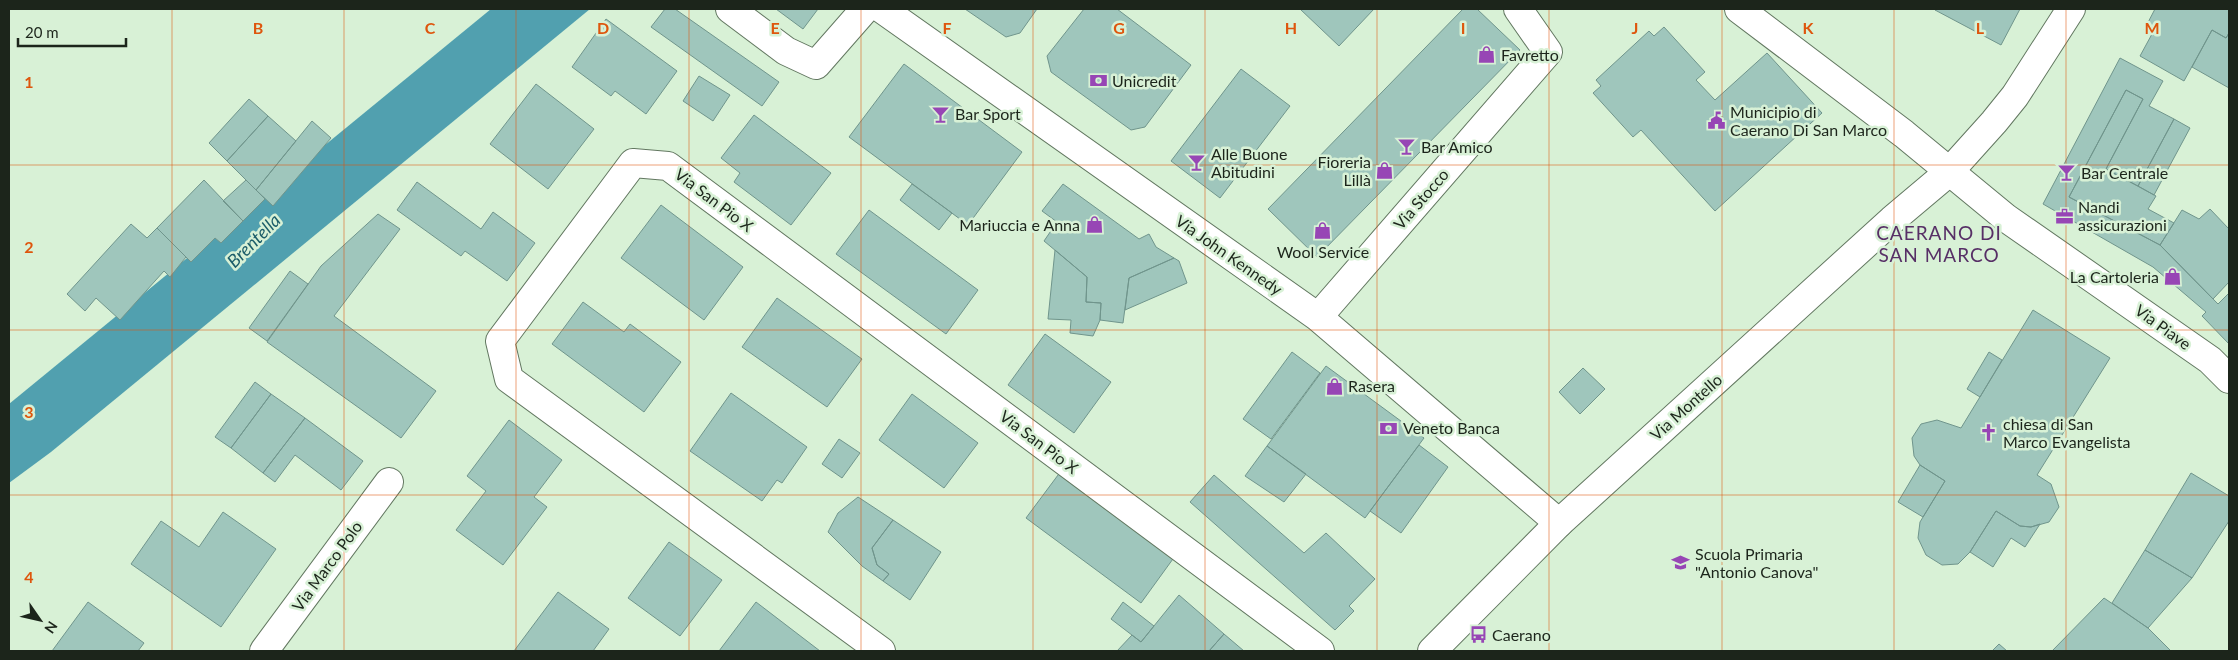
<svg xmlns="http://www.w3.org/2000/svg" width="2238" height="660" font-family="Lato,sans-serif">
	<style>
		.water { fill: #51a0af }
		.building { fill: #9fc6bc; stroke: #70958c }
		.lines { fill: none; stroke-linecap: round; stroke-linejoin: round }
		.minor-casing { stroke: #627760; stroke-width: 30 }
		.major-casing { stroke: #627760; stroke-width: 30 }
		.minor { stroke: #fff; stroke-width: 28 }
		.major { stroke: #fff; stroke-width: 28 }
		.grid { fill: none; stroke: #de560d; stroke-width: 1; stroke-opacity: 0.55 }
		.labels { text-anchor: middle; stroke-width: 5; stroke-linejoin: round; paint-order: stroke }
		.poi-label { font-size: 16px; fill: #1c251b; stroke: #d8f1d6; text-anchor: start }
		.street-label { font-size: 16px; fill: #1c251b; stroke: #d8f1d6 }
		.water-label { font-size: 18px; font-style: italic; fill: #1c5d69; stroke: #d8f1d6 }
		.quarter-label { font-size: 19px; letter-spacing: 1px; fill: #572f66; stroke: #d8f1d6 }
		.grid-label { font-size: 16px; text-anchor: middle; font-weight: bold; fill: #de560d; stroke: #d8f1d6; stroke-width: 5; stroke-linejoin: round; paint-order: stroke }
	</style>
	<rect width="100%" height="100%" fill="#d8f1d6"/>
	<path class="water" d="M491,9H590L51,452L9,483V404Z"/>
	<path class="building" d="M665,9H675L779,82L762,106L651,27Z
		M776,9H818L803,29Z
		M965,9H1037L1020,33L1006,37Z
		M1084,9H1117L1191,65L1145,127L1131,130L1051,72L1047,56Z
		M1300,9H1374L1339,46Z
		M1463,9H1477L1520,50L1317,257L1268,209Z
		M1937,9H2020L2001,45L1935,10Z
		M2155,9H2229V33L2226,38L2212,30L2184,81L2140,56L2152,34L2144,30Z
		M606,19L677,71L646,114L615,91L611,96L572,67Z
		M1664,27L1705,72L1696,80L1715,100L1767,53L1822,113L1715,211L1641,130L1633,137L1593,93L1601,86L1596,80L1649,31L1654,36Z
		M2212,30L2226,38L2229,33V88L2192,67Z
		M2120,58L2163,81L2149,106L2174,119L2138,186L2106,169L2143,99L2126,90L2069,197L2160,245L2218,304L2229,293V344L2202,316L2206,312L2153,267L2043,204Z
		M904,64L1022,152L968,225L849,137Z
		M1241,69L1290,106L1220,198L1171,161Z
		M699,76L730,95L713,121L683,101Z
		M536,84L594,129L548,189L490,144Z
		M2126,90L2143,99L2106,169L2156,196L2148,209L2174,223L2160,245L2069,197Z
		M249,99L268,116L227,161L209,143Z
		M754,115L831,173L791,225L734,182L740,173L721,158Z
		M268,116L296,141L256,190L227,161Z
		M2174,119L2190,128L2154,195L2138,186Z
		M312,121L331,138L273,206L256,190Z
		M204,180L243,221L221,243L215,238L191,262L157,228Z
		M246,180L265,199L243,221L223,201Z
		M417,182L481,229L493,212L535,243L507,281L465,251L461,256L397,210Z
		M912,184L952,213L939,230L900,200Z
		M1063,184L1139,239L1149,234L1156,247L1174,258L1129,278L1123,323L1100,320L1101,303L1086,302L1087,277L1044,241L1057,222L1042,211Z
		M661,205L743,267L704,320L621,258Z
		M2210,209L2229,229V282L2213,299L2160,245L2182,210L2199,219Z
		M869,210L978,290L946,334L836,254Z
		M378,214L400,229L334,316L436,391L401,438L267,342L321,266Z
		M131,224L147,238L157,228L186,257L170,277L164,271L120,320L96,298L85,311L67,294Z
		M1055,250L1087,277L1086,302L1101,303L1100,320L1093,336L1070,333L1071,320L1048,319Z
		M1174,258L1179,261L1187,283L1125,310L1129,278Z
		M290,271L308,284L267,341L249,328Z
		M777,298L862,359L827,407L742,347Z
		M583,302L624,332L630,324L681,362L644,412L552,344Z
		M2033,310L2110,358L2037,475L2051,484L2059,507L2049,522L2031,527L2020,526L1996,511L1970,552L1958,564L1942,565L1926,555L1918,538L1920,522L1945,481L1920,465L1914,456L1912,438L1921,424L1937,420L1961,428Z
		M1045,334L1111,382L1074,433L1008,385Z
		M1292,352L1320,373L1271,439L1243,419Z
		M1989,352L2002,360L1980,397L1967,389Z
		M1326,366L1424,438L1365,518L1267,446Z
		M1583,368L1605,389L1580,414L1559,392Z
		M255,382L271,394L231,448L215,437Z
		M731,393L807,447L782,483L777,480L762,501L690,451Z
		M271,394L305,418L263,473L231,448Z
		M912,394L978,443L944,488L879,440Z
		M305,418L363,461L341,490L295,455L275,482L263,473Z
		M509,420L562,460L534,497L547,507L503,565L456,530L486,491L467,476Z
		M839,439L860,453L842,478L822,464Z
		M1419,445L1448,467L1401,533L1370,511Z
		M1267,446L1306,474L1284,502L1245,476Z
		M1920,465L1945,481L1923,517L1898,502Z
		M1064,467L1178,552L1141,603L1026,518Z
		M2191,473L2229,496V521L2192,578L2145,550Z
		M1214,475L1304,553L1326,533L1375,579L1349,606L1354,611L1335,630L1190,502Z
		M858,497L893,520L872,548L877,565L889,574L883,581L862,566L828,532L838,513Z
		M1996,511L2020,526L2031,527L2040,524L2025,547L2011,538L1993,567L1970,552Z
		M223,512L276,549L221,627L131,564L161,521L199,547Z
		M893,520L941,552L910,600L883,581L889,574L877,565L872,548Z
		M669,542L722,580L680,636L628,598Z
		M2145,550L2192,578L2148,628L2112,603Z
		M558,592L609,629L593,651H514Z
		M1179,595L1224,634L1209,651H1117L1132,635L1141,642Z
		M2104,598L2148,628L2171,651H2052Z
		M88,602L144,643L138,651H52Z
		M756,602L820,651H719Z
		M1123,602L1154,626L1141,642L1111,619Z
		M1224,634L1244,651H1209Z
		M1999,644L2007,651H1992Z"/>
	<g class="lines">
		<defs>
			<path id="minor" d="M730,9L786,51L816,65L865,9
				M882,9L1318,317L1559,523
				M1739,9L1904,134L2006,218L2210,360L2229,379
				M1318,317L1548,52L1518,9
				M264,651L389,482
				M881,651L509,379L500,341L633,163L668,166L1320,651"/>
			<path id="major" d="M1432,651L1559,523L1892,220L1949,172L1994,122L2015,96L2071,9"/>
		</defs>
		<use href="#minor" class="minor-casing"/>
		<use href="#major" class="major-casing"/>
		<use href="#minor" class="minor"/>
		<use href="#major" class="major"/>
	</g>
	<path class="grid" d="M172,9V651M344,9V651M516,9V651M689,9V651M861,9V651M1033,9V651M1205,9V651M1377,9V651M1549,9V651M1722,9V651M1894,9V651M2066,9V651M9,165H2229M9,330H2229M9,495H2229"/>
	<defs>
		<symbol id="shop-bare" viewBox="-9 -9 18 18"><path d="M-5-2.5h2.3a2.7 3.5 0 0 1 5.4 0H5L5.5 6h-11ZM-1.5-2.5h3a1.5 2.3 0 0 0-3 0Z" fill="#9746b5" stroke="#d8f1d6" stroke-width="2.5" paint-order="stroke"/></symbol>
		<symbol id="bank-bare" viewBox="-9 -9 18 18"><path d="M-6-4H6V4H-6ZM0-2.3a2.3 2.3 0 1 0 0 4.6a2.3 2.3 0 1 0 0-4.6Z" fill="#9746b5" stroke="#d8f1d6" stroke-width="2.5" paint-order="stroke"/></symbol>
		<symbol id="bar-bare" viewBox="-9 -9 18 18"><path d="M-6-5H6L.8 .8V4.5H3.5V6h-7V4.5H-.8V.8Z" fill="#9746b5" stroke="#d8f1d6" stroke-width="2.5" paint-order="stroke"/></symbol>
		<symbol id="civic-bare" viewBox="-9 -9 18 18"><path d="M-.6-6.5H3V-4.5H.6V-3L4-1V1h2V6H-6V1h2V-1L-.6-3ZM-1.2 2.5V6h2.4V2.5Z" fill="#9746b5" stroke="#d8f1d6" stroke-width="2.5" paint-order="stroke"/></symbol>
		<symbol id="office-bare" viewBox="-9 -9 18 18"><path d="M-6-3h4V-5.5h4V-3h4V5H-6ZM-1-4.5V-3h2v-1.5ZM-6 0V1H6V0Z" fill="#9746b5" stroke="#d8f1d6" stroke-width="2.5" paint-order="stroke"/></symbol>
		<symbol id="church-bare" viewBox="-9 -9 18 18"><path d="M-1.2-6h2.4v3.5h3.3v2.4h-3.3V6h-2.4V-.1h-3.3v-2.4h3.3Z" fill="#9746b5" stroke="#d8f1d6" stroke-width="2.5" paint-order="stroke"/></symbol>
		<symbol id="school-bare" viewBox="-9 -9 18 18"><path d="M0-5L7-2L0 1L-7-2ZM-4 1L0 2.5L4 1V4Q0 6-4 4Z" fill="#9746b5" stroke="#d8f1d6" stroke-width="2.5" paint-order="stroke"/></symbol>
		<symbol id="bus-bare" viewBox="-9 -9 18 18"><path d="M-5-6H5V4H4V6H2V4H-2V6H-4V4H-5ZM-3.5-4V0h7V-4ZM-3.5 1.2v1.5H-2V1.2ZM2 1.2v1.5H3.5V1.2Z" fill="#9746b5" stroke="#d8f1d6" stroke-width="2.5" paint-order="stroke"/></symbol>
	</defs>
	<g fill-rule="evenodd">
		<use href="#shop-bare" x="1474" y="42" width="25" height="25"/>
		<use href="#bank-bare" x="1086" y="68" width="25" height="25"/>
		<use href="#bar-bare" x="928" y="102" width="25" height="25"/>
		<use href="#civic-bare" x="1704" y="108" width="25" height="25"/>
		<use href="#bar-bare" x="1394" y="134" width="25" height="25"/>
		<use href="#bar-bare" x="1184" y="150" width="25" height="25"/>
		<use href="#shop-bare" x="1372" y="158" width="25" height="25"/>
		<use href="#bar-bare" x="2054" y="160" width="25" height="25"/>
		<use href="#office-bare" x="2052" y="204" width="25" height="25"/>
		<use href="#shop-bare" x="1082" y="212" width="25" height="25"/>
		<use href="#shop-bare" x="1310" y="218" width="25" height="25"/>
		<use href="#shop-bare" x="2160" y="264" width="25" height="25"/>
		<use href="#shop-bare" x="1322" y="374" width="25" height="25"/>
		<use href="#bank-bare" x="1376" y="416" width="25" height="25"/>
		<use href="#church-bare" x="1976" y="420" width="25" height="25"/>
		<use href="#school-bare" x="1668" y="550" width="25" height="25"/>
		<use href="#bus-bare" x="1466" y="622" width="25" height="25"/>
	</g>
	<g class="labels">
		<g class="poi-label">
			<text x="1501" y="61">Favretto</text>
			<text x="1112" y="87">Unicredit</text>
			<text x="1730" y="118">Municipio di<tspan x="1730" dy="18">Caerano Di San Marco</tspan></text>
			<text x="955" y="120">Bar Sport</text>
			<text x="1421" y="153">Bar Amico</text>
			<text x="1211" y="160">Alle Buone<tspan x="1211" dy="18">Abitudini</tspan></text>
			<text x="1371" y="168" text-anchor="end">Fioreria<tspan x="1371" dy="18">Lillà</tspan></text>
			<text x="2081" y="179">Bar Centrale</text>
			<text x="2078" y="213">Nandi<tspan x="2078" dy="18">assicurazioni</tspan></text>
			<text x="1080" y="231" text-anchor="end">Mariuccia e Anna</text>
			<text x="1323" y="258" text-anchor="middle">Wool Service</text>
			<text x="2159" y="283" text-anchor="end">La Cartoleria</text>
			<text x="1348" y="392">Rasera</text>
			<text x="2003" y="430">chiesa di San<tspan x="2003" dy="18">Marco Evangelista</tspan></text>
			<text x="1403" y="434">Veneto Banca</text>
			<text x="1695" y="560">Scuola Primaria<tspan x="1695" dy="18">"Antonio Canova"</tspan></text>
			<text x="1492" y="641">Caerano</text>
		</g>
		<g class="street-label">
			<text transform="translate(1421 199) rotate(-49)" y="6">Via Stocco</text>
			<text transform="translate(714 200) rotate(37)" y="6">Via San Pio X</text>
			<text transform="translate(1229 255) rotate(35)" y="6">Via John Kennedy</text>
			<text transform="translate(2163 327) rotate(36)" y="6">Via Piave</text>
			<text transform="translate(1686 407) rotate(-42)" y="6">Via Montello</text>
			<text transform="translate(1039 442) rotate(37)" y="6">Via San Pio X</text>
			<text transform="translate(327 566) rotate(-54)" y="6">Via Marco Polo</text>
		</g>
		<g class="water-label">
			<text transform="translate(254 241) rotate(-45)" y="6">Brentella</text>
		</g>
		<g class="quarter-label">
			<text x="1939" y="240">CAERANO DI<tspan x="1939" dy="22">SAN MARCO</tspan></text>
		</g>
	</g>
	<g class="grid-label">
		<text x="258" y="34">B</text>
		<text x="430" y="34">C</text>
		<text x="603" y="34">D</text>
		<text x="775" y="34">E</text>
		<text x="947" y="34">F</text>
		<text x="1119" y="34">G</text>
		<text x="1291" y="34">H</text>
		<text x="1463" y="34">I</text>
		<text x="1635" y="34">J</text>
		<text x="1808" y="34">K</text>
		<text x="1980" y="34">L</text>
		<text x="2152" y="34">M</text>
		<text x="29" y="88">1</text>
		<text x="29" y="253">2</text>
		<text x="29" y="418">3</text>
		<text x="29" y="583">4</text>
	</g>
	<rect width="2238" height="660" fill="none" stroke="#1c251b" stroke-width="20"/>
	<g transform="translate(40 620) rotate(124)" stroke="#d8f1d6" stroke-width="4" paint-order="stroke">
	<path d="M0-4L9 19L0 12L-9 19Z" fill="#1c251b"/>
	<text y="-8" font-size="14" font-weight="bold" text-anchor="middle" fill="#1c251b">N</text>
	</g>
	<path d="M18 38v8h108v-8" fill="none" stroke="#1c251b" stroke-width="2.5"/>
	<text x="25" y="38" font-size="15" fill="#1c251b" stroke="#d8f1d6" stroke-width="4" paint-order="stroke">20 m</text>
</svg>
